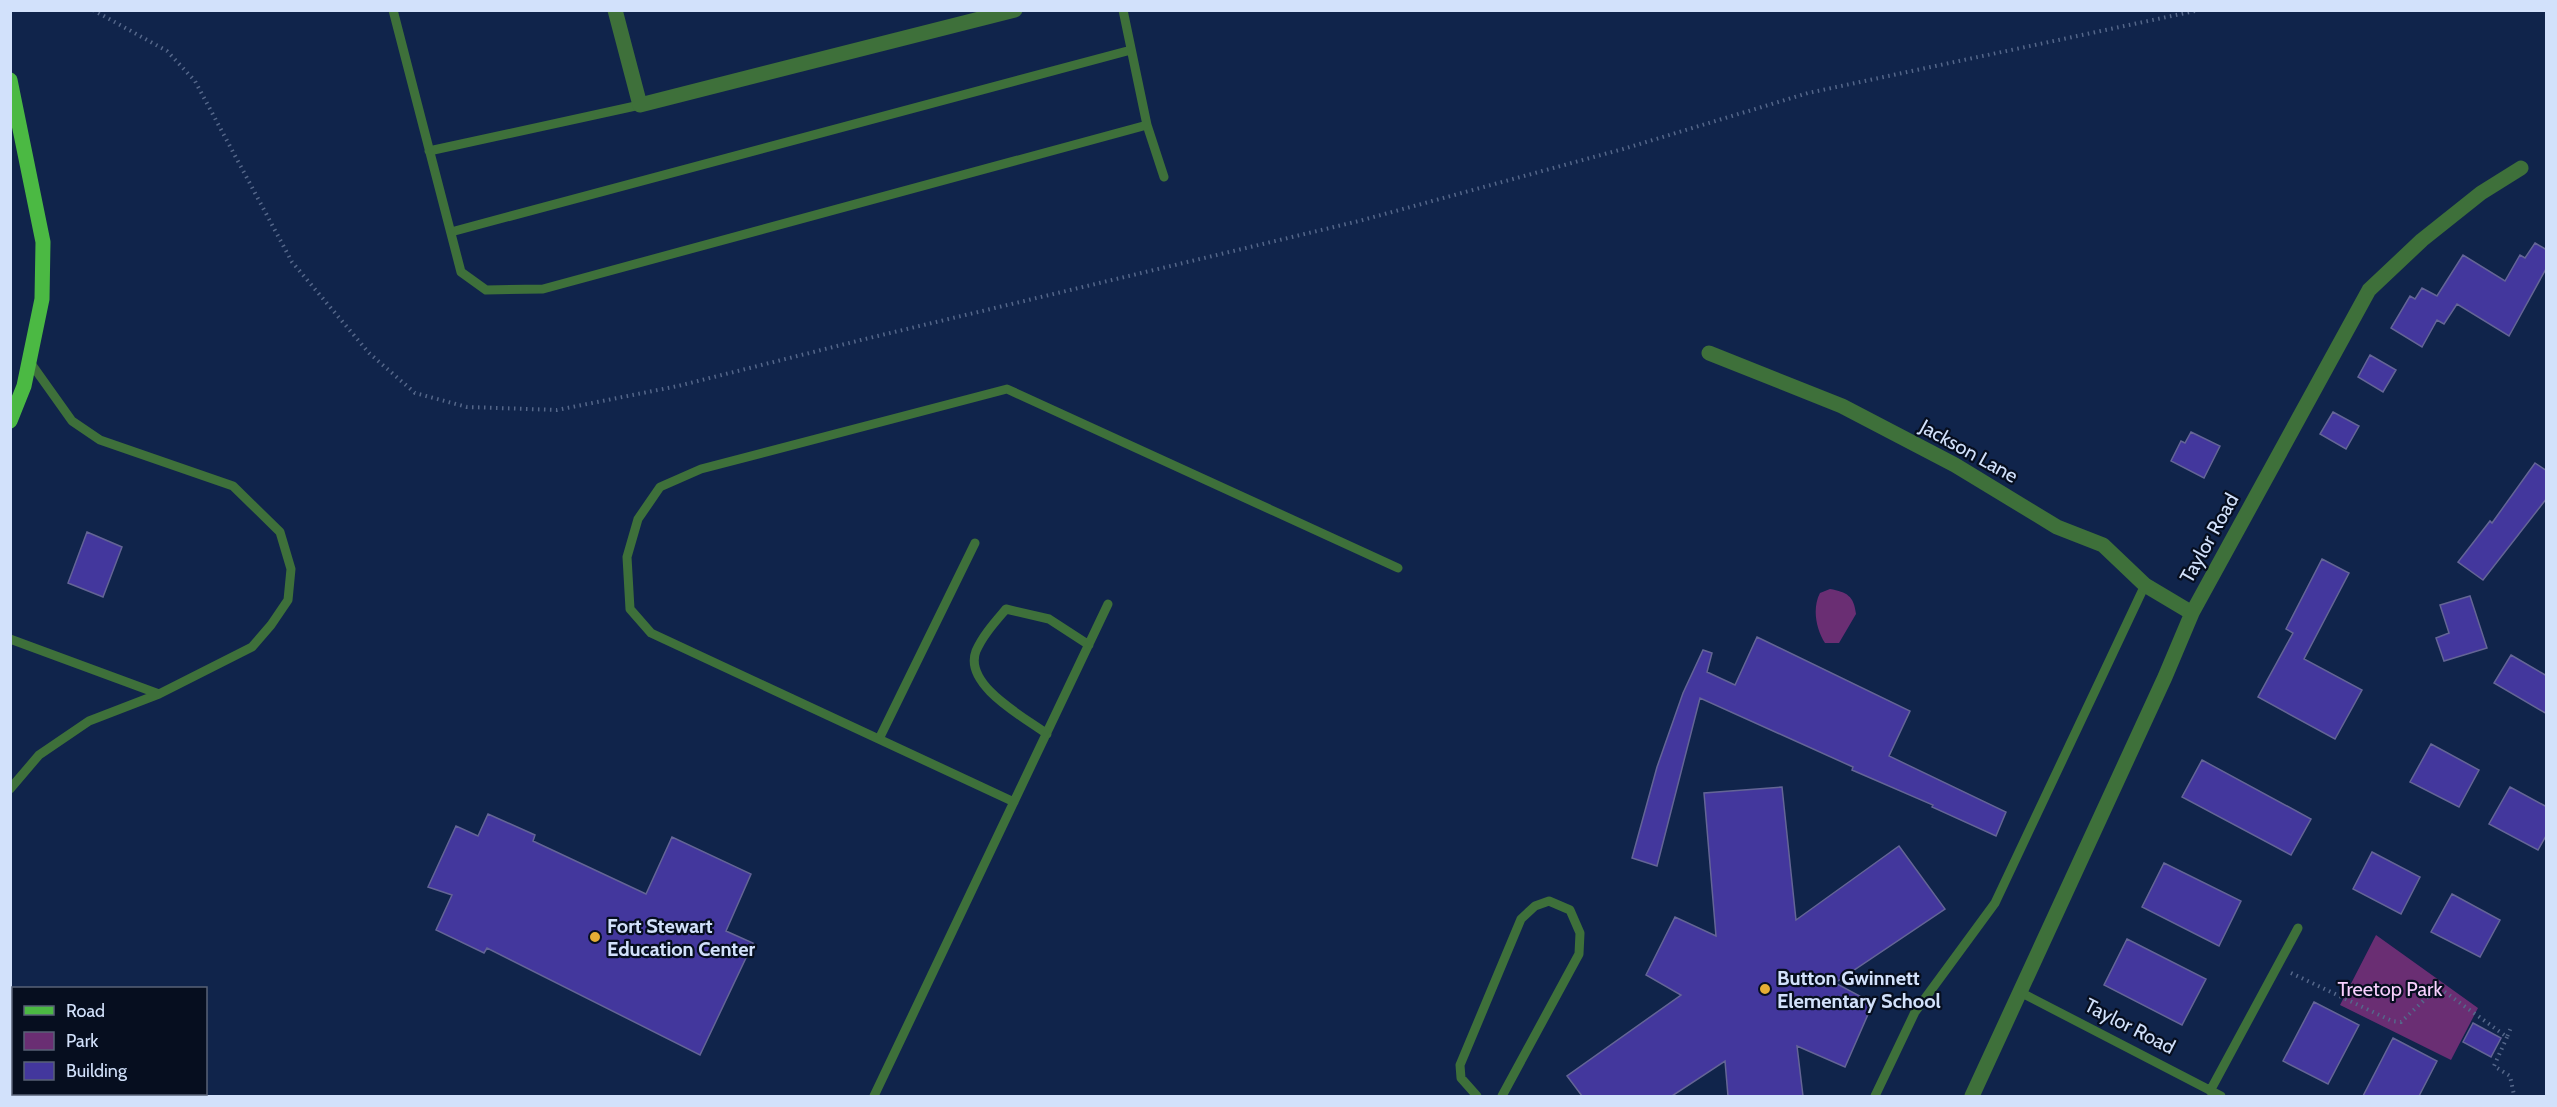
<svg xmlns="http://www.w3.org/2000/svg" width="2557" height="1107" font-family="Cabin,sans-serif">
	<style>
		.green { fill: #6a2e73 }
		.building { fill: #43379d; stroke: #646596; stroke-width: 1.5 }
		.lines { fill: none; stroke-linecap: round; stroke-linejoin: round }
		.path { stroke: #55678a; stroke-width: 4; stroke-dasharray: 1.5 4.5; stroke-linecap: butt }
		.service { stroke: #3e703a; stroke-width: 9 }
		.minor { stroke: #3e703a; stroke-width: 15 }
		.primary { stroke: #4bb943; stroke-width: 15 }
		.poi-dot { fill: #e5ad35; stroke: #060e1f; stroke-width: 2 }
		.labels { text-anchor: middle; stroke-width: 4.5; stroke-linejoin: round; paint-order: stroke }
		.street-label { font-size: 20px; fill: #d2e1fb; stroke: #060e1f }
		.poi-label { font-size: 20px; font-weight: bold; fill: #d2e1fb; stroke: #060e1f; text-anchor: start }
		.park-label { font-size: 20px; fill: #f9d0fe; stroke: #060e1f }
	</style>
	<rect width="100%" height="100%" fill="#10244b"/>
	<path class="green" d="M1830,589C1847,592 1854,596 1856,614L1839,643H1825C1816,629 1812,608 1820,593Z
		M2376,935L2478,1008L2451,1060L2340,1005Z"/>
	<path class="building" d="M2535,243L2547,250V267L2509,336L2457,304L2444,324L2437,320L2422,347L2391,328L2410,296L2415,299L2422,288L2437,296L2463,255L2505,281L2520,255L2525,258Z
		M2370,355L2396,370L2383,392L2358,377Z
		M2333,412L2359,426L2346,449L2320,434Z
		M2191,432L2220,446L2204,478L2171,461L2181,441L2185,443Z
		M2535,463L2547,471V498L2483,580L2458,562L2490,521L2492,523Z
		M87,532L122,547L103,597L68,583Z
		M2322,559L2349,573L2304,659L2362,690L2335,739L2258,697L2293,633L2286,629Z
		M2470,596L2487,648L2444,661L2436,638L2449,633L2440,605Z
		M1757,637L1910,711L1889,756L2006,812L1996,836L1932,807L1933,805L1852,770L1853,767L1700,698L1657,866L1632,858L1657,767L1683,693L1703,650L1712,653L1707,672L1735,685Z
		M2511,655L2547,676V714L2494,683Z
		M2431,744L2479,770L2459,807L2410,782Z
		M2202,760L2311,819L2291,855L2182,797Z
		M1782,787L1796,920L1899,846L1945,909L1835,983L1873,1003L1845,1067L1797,1046L1803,1096H1728L1725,1061L1672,1096H1582L1567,1076L1681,995L1646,975L1675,917L1716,936L1704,793Z
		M2510,787L2547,807V834L2538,850L2489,824Z
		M488,814L535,835L533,841L646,894L672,837L751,874L726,931L753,943L700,1055L487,948L484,953L436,930L452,895L428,887L456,826L478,836Z
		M2372,852L2420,877L2401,914L2353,889Z
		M2164,863L2241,901L2219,946L2142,907Z
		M2452,894L2500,920L2480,957L2431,932Z
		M2127,939L2206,979L2182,1025L2104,985Z
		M2314,1002L2359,1025L2328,1084L2283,1061Z
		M2473,1023L2501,1038L2491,1057L2463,1042Z
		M2393,1038L2437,1061L2419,1096H2363Z"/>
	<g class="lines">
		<path class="path" d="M93,10L167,51L195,81L292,262L369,353L415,393L467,407L557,410L678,386L865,339L1359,221L1623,149L1808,93L2200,10
			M2291,973L2392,1021L2401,1022L2438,987L2507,1037L2512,1025
			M2507,1037L2494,1066L2510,1076L2514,1095"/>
		<path class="service" d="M393,10L461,272L486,290L543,289L1147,125
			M1123,10L1147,125L1164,177
			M429,151L640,105
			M451,232L1131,50
			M10,639L159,694
			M1047,734C1024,717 963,685 976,651C983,635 995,622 1006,609L1049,619L1089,645
			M879,739L975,543
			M10,789L39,755L89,721L159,694L252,647L271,625L288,600L291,569L280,532L233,486L100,440L72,421L30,362
			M1014,802L651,633L630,609L627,557L638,519L660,487L701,469L1007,389L1398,568
			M2020,992L2221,1096
			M2210,1091L2298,928
			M874,1096L1108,604
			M1477,1096L1461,1078L1460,1065L1521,919L1535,906L1549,901L1570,910L1580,933L1579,954L1502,1096
			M1875,1096L1915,1012L1995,903L2145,585"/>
		<path class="minor" d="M615,10L640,105L1015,10
			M1709,353L1842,406L1955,465L2057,527L2103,545L2145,585L2192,613
			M1972,1096L2165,677L2192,613L2369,290L2422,240L2481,193L2521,168"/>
		<path class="primary" d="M10,80L43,242L42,299L24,386L10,421"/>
	</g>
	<g class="poi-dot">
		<circle cx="595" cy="937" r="6"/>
		<circle cx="1765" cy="989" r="6"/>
	</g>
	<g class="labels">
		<g class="street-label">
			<text transform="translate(1969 451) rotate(29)" y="7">Jackson Lane</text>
			<text transform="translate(2209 538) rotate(-61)" y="7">Taylor Road</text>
			<text transform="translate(2130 1026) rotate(27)" y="7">Taylor Road</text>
		</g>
		<g class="poi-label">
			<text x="607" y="933">Fort Stewart<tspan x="607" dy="23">Education Center</tspan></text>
			<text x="1777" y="985">Button Gwinnett<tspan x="1777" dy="23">Elementary School</tspan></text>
		</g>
		<g class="park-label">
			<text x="2390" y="996">Treetop Park</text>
		</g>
	</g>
	<rect width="2557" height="1107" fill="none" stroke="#d2e1fb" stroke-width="24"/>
	<rect x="12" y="987" width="195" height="108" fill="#060e1f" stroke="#586277" stroke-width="1.5"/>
	<rect x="24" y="1006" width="30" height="9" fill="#4bb943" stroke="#586277" stroke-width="1.5"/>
	<text x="66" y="1017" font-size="18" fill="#d2e1fb">Road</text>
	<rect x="24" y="1032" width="30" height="18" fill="#6a2e73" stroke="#586277" stroke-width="1.5"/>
	<text x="66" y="1047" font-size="18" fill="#d2e1fb">Park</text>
	<rect x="24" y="1062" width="30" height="18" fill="#43379d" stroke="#586277" stroke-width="1.5"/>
	<text x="66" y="1077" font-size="18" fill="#d2e1fb">Building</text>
</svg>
